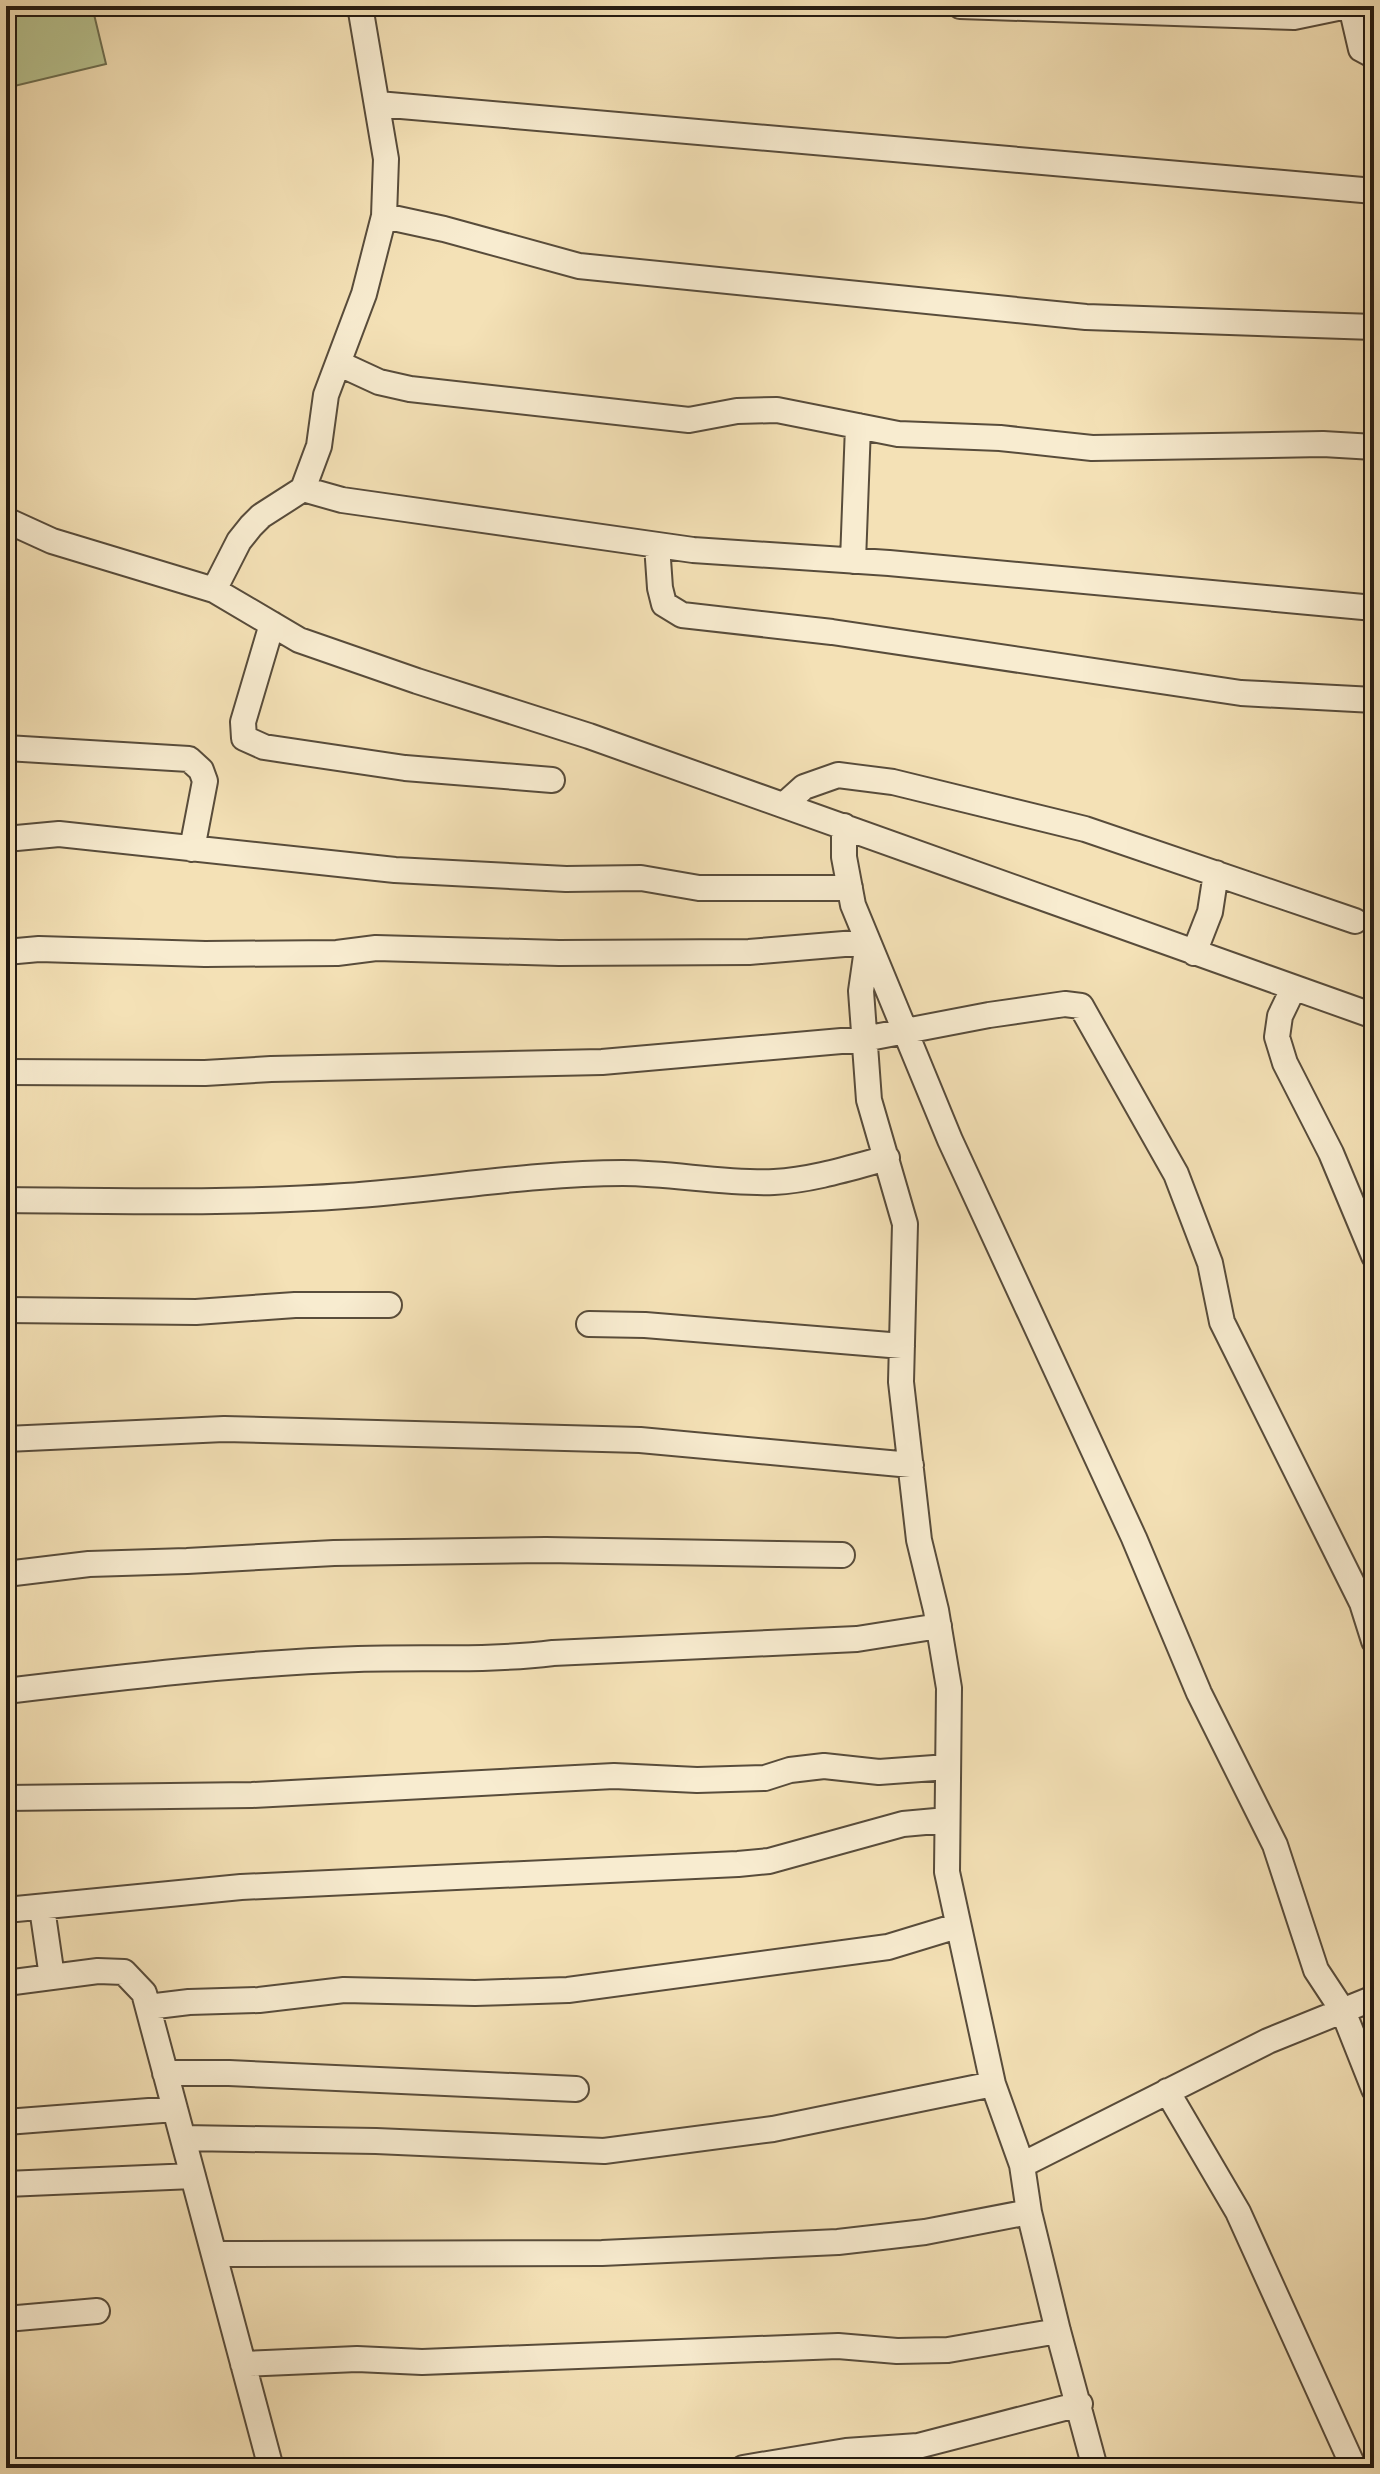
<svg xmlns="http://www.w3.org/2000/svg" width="1380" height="2474" font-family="'IM FELL Great Primer',serif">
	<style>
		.green { fill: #b8c390; stroke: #6e6f51; stroke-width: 2 }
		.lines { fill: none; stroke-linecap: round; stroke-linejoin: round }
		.minor-casing { stroke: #584c3b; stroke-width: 28 }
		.minor { stroke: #f8ecd0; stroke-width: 24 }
	</style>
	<rect width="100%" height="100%" fill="#f4e1b6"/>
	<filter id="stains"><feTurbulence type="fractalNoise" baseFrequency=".0025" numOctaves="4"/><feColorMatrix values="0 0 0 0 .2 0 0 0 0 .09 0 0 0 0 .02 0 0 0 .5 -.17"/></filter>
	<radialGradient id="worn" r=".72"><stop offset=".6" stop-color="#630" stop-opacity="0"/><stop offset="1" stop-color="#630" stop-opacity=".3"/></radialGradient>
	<path class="green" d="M6,6H92L106,64L6,88Z"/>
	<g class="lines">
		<defs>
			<path id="minor" d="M960,6L1294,17L1347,6
				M1351,6L1361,49L1374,56
				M378,104L1374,191
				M384,216L444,229L579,266L1086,317L1374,327
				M340,364L379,382L410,389L689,420L737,411L777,410L898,434L1000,438L1092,448L1323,444L1374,447
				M303,489L342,500L693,550L889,563L1374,608
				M6,520L52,541L214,590L299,640L417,681L589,736L1374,1016
				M657,545L660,588L664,604L682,615L832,632L1241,693L1374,700
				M853,561L858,426
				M214,590L239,541L251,526L261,516L303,489L319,446L326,395L364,294L384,216L386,159L360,6
				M272,624L243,722L244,738L264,747L405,768L552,780
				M6,748L189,759L201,770L205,781L192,849
				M784,805L804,787L838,775L893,782L1085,829L1355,921
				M844,826V857L853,905L950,1140L1134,1538L1199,1693L1275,1845L1316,1970L1343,2011L1374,2089
				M6,839L59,834L395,870L566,879L641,878L699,888H850
				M6,952L39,949L205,954L337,953L376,948L559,953L749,952L868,942L861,991L869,1100L905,1224L901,1382L919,1540L936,1610L949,1688L947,1872L993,2084L1022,2165L1029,2212L1058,2331L1095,2468
				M1194,953L1210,912L1216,873
				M1293,989L1280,1016L1277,1037L1285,1063L1331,1153L1374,1256
				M6,1072L205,1073L271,1069L602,1062L864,1039L989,1015L1065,1004L1081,1006L1176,1174L1210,1263L1222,1322L1362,1603L1374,1641
				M6,1200C119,1201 233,1204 345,1196C437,1190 531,1173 623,1173C673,1173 723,1184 774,1182C812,1180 850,1168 887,1158
				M6,1310L196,1312L295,1305H389
				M589,1324L645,1325L902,1346
				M6,1439L224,1429L640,1440L911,1465
				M6,1574L89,1564L187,1561L334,1553L546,1550L842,1555
				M6,1691C123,1677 240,1663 358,1659C423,1657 488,1661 553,1653L857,1639L939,1626
				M6,1798L252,1795L614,1776L697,1780L765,1778L790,1770L824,1766L879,1772L948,1767
				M42,1908L52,1977
				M6,1910L241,1887L738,1864L769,1861L903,1824L947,1820
				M6,1983L98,1971L124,1972L144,1993L271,2468
				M148,2007L189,2002L259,2000L344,1990L475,1993L568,1990L888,1947L957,1926
				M165,2073H229L576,2089
				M1167,2091L1238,2212L1354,2468
				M6,2122L175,2109
				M183,2138L376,2141L604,2151L773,2129L993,2084
				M1022,2165L1268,2041L1374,1998
				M6,2184L193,2176
				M214,2254L602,2253L838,2242L925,2232L1029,2212
				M6,2319L97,2311
				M243,2364L357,2359L422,2362L838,2346L897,2351L948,2350L1058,2331
				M743,2468L846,2451L918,2446L1080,2404"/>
		</defs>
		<use href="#minor" class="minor-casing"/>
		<use href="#minor" class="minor"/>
	</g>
	<rect width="1380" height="2474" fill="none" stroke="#f4e1b6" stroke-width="32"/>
	<rect x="8" y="8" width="1364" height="2458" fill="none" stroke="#241b12" stroke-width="4"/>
	<rect x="16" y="16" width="1348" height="2442" fill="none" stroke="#241b12" stroke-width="2"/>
	<rect width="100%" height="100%" filter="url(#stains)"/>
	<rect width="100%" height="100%" fill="url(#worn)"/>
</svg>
